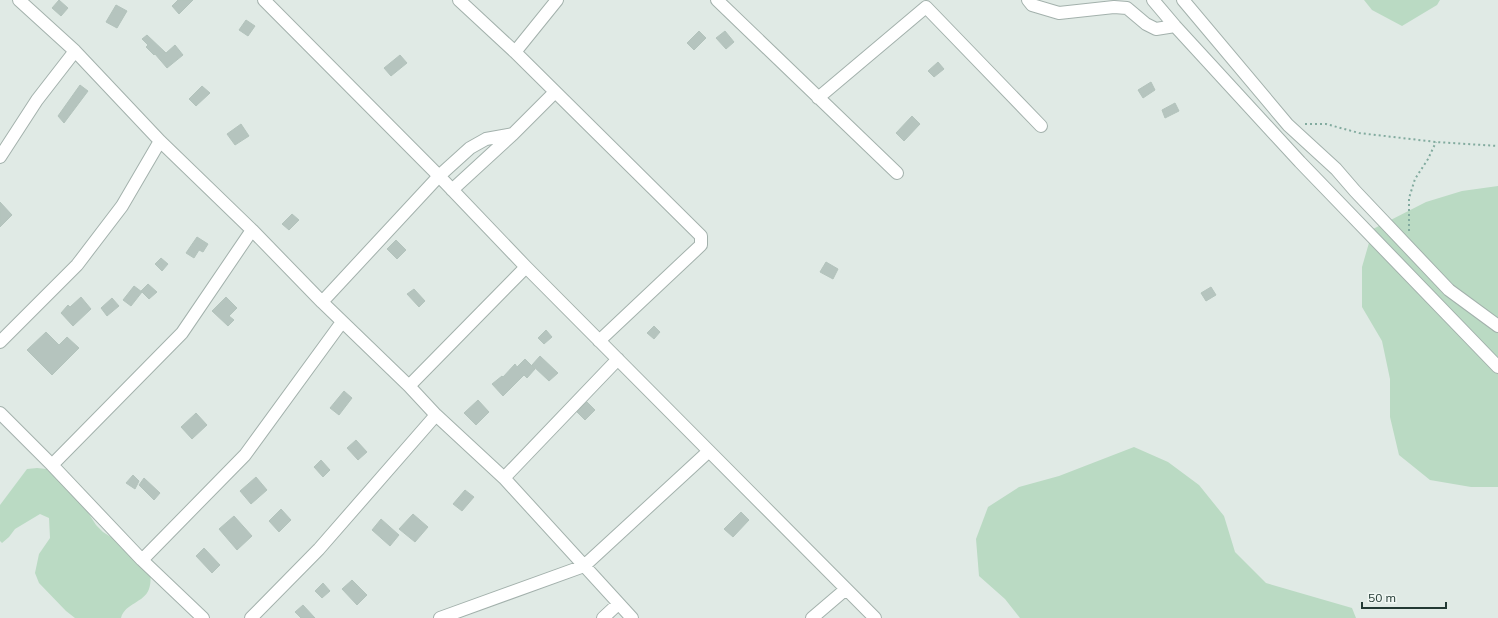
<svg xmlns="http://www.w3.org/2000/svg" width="1498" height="618" font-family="Mulish,sans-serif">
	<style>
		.green { fill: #badac3 }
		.building { fill: #b5c4be; stroke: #b3c3bc }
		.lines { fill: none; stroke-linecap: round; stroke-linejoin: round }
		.minor-casing { stroke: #a3b1ac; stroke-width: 14 }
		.path { stroke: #82ab9f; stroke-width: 2; stroke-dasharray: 2 3; stroke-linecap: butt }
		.minor { stroke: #fff; stroke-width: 12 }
	</style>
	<rect width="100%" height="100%" fill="#e0eae5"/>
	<path class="green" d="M1364,0H1440L1437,5L1402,26L1372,10Z
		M1498,186V487H1471L1430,480L1399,455L1390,417V379L1382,341L1362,307V267L1373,229L1426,202L1462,191Z
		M1134,447L1168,462L1199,485L1224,516L1235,552L1266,583L1352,608L1356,618H1020L1005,599L979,576L976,539L988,507L1019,487L1059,476Z
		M37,468L47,469L75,492L96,525L103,532L149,561C150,570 152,581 149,589C144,603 125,603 121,618H75L66,611L39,583L35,573L39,554L50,538L49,518L40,514L15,529L9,537L2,543L0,541V505L27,469Z"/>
	<path class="building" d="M59,0L68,8L61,16L52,8Z
		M178,0H193L179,14L172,6Z
		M116,5L127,11L117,28L106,22Z
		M246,20L255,26L248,36L239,30Z
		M699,31L706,38L694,50L687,43Z
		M725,31L734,42L726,49L716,38Z
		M147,35L166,53L175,45L183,55L167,68L155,54L154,55L146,47L148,45L142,39Z
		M400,55L407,63L391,76L384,68Z
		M938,62L944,69L934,77L928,71Z
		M1151,82L1155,90L1143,98L1138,90Z
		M80,85L88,91L64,123L58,116Z
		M202,86L210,93L196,106L189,99Z
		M1175,103L1179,111L1165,118L1162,110Z
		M912,116L920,124L904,141L896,133Z
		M241,124L249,136L235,145L227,134Z
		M0,202L12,215L0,227Z
		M292,214L299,220L289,230L282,224Z
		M197,237L208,244L203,252L199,250L194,258L186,253Z
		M396,240L406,250L397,259L387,249Z
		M161,258L168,264L162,271L155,264Z
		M826,262L838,269L833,279L820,272Z
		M148,284L157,292L149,299L141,291Z
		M134,286L142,292L131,306L123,300Z
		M1211,287L1216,295L1206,301L1201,293Z
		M414,289L425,301L419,307L407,294Z
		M81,297L91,309L73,326L61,313L68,305L70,307Z
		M226,297L237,308L229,316L234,320L228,326L212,311Z
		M112,298L119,306L107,316L101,308Z
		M654,326L660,332L654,339L647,333Z
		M546,330L552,337L544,344L538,338Z
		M46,332L59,345L67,337L79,348L52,375L27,350Z
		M540,356L558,373L549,381L532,365Z
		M525,359L535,369L527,378L524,375L503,396L492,384L502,376L503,377L515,364L517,367Z
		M344,391L352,398L339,415L330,408Z
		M478,400L489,412L476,425L464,413Z
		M587,402L595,410L585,420L577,412Z
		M196,413L207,425L192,439L181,427Z
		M356,440L367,452L358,460L347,448Z
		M321,460L330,470L323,477L314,467Z
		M133,475L139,481L135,489L126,483Z
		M256,477L267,490L251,504L240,491Z
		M144,478L160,493L154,500L139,485Z
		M465,490L474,497L462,511L453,504Z
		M281,509L291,520L279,532L269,521Z
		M741,512L749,520L733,537L724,529Z
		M413,514L428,527L415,542L399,529Z
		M234,516L252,536L237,550L219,529Z
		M381,519L399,535L390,546L372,530Z
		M204,548L220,565L212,573L196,556Z
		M352,580L367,595L357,605L342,589Z
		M323,583L330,591L322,598L315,591Z
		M303,605L315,618H301L295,612Z"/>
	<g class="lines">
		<defs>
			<path id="minor" d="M19,0L75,51L160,141L252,230L322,302L409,386L436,415L504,478L632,618
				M264,0L439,176L526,267L875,618
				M459,0L515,52L701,236V245L599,341
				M717,0L897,173
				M1028,0L1032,5L1059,13L1114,7L1127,8L1146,24L1156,29L1175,26
				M1153,0L1175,26L1300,162L1498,367
				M1183,0L1288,125L1336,169L1355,191L1449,290L1498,326
				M515,52L557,0
				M818,98L926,7L1041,126
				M0,157L37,100L75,51
				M452,190L513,134L555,92
				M322,302L439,176L470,148L486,139L513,134
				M0,342L77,265L122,206L160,141
				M409,386L526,267
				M0,413L52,465L142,560L203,618
				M52,465L182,333L252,230
				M504,478L618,359
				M142,560L245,455L342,322
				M251,618L319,549L436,415
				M440,618L584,566L709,451
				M603,618L618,604
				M812,618L846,589"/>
		</defs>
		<use href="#minor" class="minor-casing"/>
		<path class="path" d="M1305,124H1326L1359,133L1436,142L1498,146
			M1409,231V198L1415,179L1428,159L1436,142"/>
		<use href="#minor" class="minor"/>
	</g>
	<path d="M1362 602v6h84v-6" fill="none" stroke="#223933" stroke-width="2"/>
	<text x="1368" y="602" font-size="12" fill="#223933" stroke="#f0f7f3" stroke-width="3" paint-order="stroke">50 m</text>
</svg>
